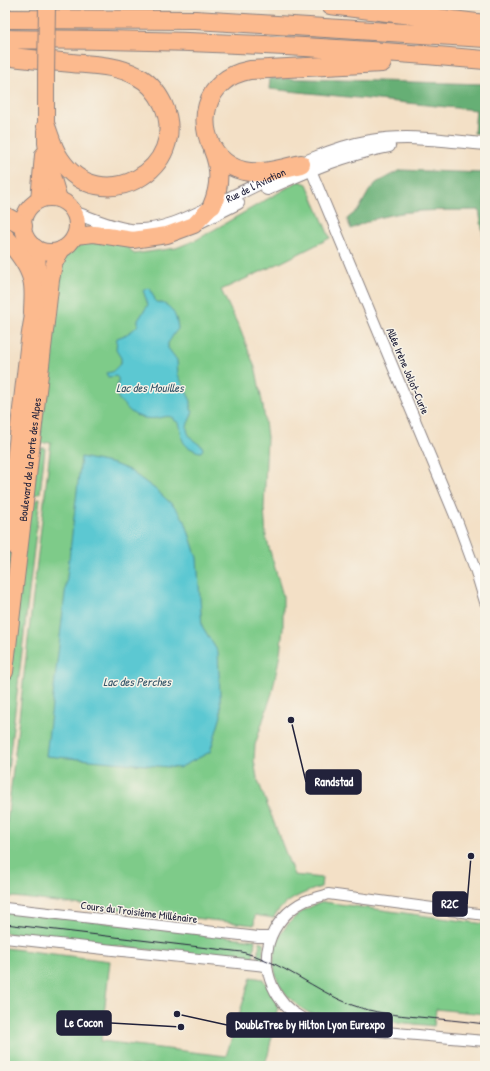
<svg xmlns="http://www.w3.org/2000/svg" width="490" height="1071" font-family="'Patrick Hand',sans-serif">
	<style>
		.green { fill: #7ecb89; stroke: #507662 }
		.forest { fill: #66af75; stroke: #446858 }
		.water { fill: #5bc8d2; stroke: #3e7586 }
		.lines { fill: none; stroke-linecap: round; stroke-linejoin: round }
		.minor-casing { stroke: #8a8180; stroke-width: 12 }
		.tertiary-casing { stroke: #8a8180; stroke-width: 14 }
		.primary-casing { stroke: #8a8180; stroke-width: 18 }
		.motorway-casing { stroke: #8a8180; stroke-width: 20 }
		.minor { stroke: #fff; stroke-width: 10 }
		.tertiary { stroke: #fff; stroke-width: 12 }
		.primary { stroke: #fcba8e; stroke-width: 16 }
		.motorway { stroke: #fcba8e; stroke-width: 18 }
		.tram { stroke: #22223b; stroke-width: 1 }
		.primary-bridge-casing { stroke: #8a8180; stroke-width: 18; stroke-linecap: butt }
		.primary-bridge { stroke: #fcba8e; stroke-width: 16 }
		.labels { text-anchor: middle; stroke-width: 3; stroke-linejoin: round; paint-order: stroke }
		.street-label { font-size: 11px; fill: #22223b; stroke: #f7f3e8 }
		.water-label { font-size: 12px; font-style: italic; fill: #335468; stroke: #f7f3e8 }
		.leader { fill: none; stroke: #22223b; stroke-width: 1.5 }
		.callout-dot { fill: #22223b; stroke: #f7f3e8; stroke-width: 1.5 }
		.callout { fill: #22223b; stroke: #22223b; stroke-width: 1.5 }
		.callout-label { font-size: 12px; text-anchor: middle; font-weight: bold; fill: #fff }
	</style>
	<rect width="100%" height="100%" fill="#f7f3e8"/>
	<filter id="ink" filterUnits="userSpaceOnUse"><feTurbulence type="fractalNoise" baseFrequency=".025" numOctaves="2"/><feDisplacementMap in="SourceGraphic" scale="8" xChannelSelector="R" yChannelSelector="G"/><feConvolveMatrix kernelMatrix="1 2 1 2 8 2 1 2 1" color-interpolation-filters="sRGB"/></filter>
	<filter id="wash" filterUnits="userSpaceOnUse"><feTurbulence type="fractalNoise" baseFrequency=".012" numOctaves="4" result="noise"/><feDisplacementMap in="SourceGraphic" scale="16" xChannelSelector="R" yChannelSelector="G"/><feGaussianBlur stdDeviation="0.9" result="paint"/><feColorMatrix in="noise" values="0 0 0 0 0 0 0 0 0 0 0 0 0 0 0 0 0 1.4 0 .05"/><feComposite in="paint" operator="in"/></filter>
	<g filter="url(#wash)">
		<rect width="100%" height="100%" fill="#f3e0c6"/>
		<path class="green" d="M299,181L307,184L330,238L282,262L221,290L240,329L256,370L263,406L267,437L264,508L266,537L283,596V629L280,654L272,693L255,745L254,760L257,778L294,875L322,878L321,887C302,893 283,901 273,918L255,915L254,925L5,896V839L51,442L40,444L43,392L51,320L63,257L78,244L96,239L126,244L134,254L176,248L196,240Z
			M39,448H45L40,493L29,498Z
			M40,498L5,795V713L28,505Z
			M18,509L5,628V583L13,512Z
			M324,902L485,924V1014L436,1009L434,1026L309,1013C299,1007 290,1000 283,990C259,954 285,912 324,902Z
			M5,911L255,940L253,962L5,933Z
			M260,941L264,943L262,961L257,962Z
			M5,948L110,961L101,1041L226,1056L251,977L263,979L278,1006L268,1055L264,1066H5Z"/>
		<path class="forest" d="M270,78L485,84V134L474,133L476,110L269,89Z
			M400,170L485,173V246L479,210C433,211 393,207 351,229L347,219L359,209L369,191L376,183Z"/>
		<path class="water" d="M150,288L156,302C171,303 177,315 178,329C173,334 172,338 168,343V348L177,360L178,375L191,401V410L193,411C192,416 188,422 187,426C186,436 195,442 202,446L203,449L201,452C198,452 196,451 192,449C179,443 183,435 179,423L174,420V418C168,415 165,417 159,418C145,420 134,417 125,406C122,403 119,400 117,396C115,389 119,384 118,378L116,376L108,377L106,373L112,372L121,363V358L116,350L117,338L125,335L133,330L138,325V320L148,305L143,290Z
			M81,457L114,464L129,470L155,489L175,507L185,521L197,558L202,626L218,652L221,716L210,752L179,768L46,756Z"/>
	</g>
	<g filter="url(#ink)">
		<g class="lines">
			<defs>
				<path id="minor" d="M313,164L311,170L458,523L476,572L485,602
					M5,908L258,937H271
					M485,915L328,894C321,897 312,898 305,901C288,909 274,925 269,943C261,972 276,1005 302,1018C316,1025 333,1025 349,1027C394,1034 440,1037 485,1041
					M5,938L113,950L266,966"/>
				<g id="tertiary">
					<path d="M267,189C307,171 345,154 389,146"/>
					<path id="s1" d="M74,212C92,219 112,228 131,230C165,232 194,215 223,201C268,180 322,149 371,141C408,134 447,141 485,144"/>
					<path d="M200,222L238,203"/>
				</g>
				<g id="primary">
					<path d="M46,76V143L50,169L59,199"/>
					<circle cx="50" cy="225" r="27"/>
					<path d="M39,200L43,155"/>
					<path d="M75,236L94,234L133,240L167,235L194,225L212,206"/>
					<path d="M5,547C13,478 21,409 29,340C33,309 43,277 35,247"/>
					<path id="s2" d="M5,672L51,280L54,264L62,249"/>
				</g>
				<path id="motorway" d="M330,5L485,24
					M5,19L195,20L485,38
					M5,39C38,40 72,39 105,40C232,42 359,49 485,60
					M5,56C27,59 49,61 72,63C93,65 117,65 137,76C149,82 157,92 163,104C192,169 100,220 60,159C53,149 50,137 46,126
					M301,164C283,168 263,175 244,171C204,162 192,108 223,82C231,75 240,72 250,70L382,63
					M212,206C220,187 221,169 213,150
					M5,216L23,226
					M5,237C16,249 28,263 32,279C35,290 33,302 33,313"/>
			</defs>
			<use href="#minor" class="minor-casing"/>
			<use href="#tertiary" class="tertiary-casing"/>
			<use href="#primary" class="primary-casing"/>
			<use href="#motorway" class="motorway-casing"/>
			<use href="#minor" class="minor"/>
			<use href="#tertiary" class="tertiary"/>
			<use href="#primary" class="primary"/>
			<use href="#motorway" class="motorway"/>
			<path class="tram" d="M5,924L242,952C283,962 314,990 352,1005C374,1013 396,1015 418,1017C440,1019 463,1021 485,1024"/>
			<defs>
				<path id="primary-bridge" d="M46,76L47,5"/>
			</defs>
			<use href="#primary-bridge" class="primary-bridge-casing"/>
			<use href="#primary-bridge" class="primary-bridge"/>
		</g>
	</g>
	<g class="labels">
		<g class="street-label">
			<text dy="4" stroke="none"><textPath href="#s1" startOffset="194">Rue de l'Aviation</textPath></text>
			<text transform="translate(408 371) rotate(67)" y="4">Allée Irène Joliot-Curie</text>
			<text dy="4" stroke="none"><textPath href="#s2" startOffset="214">Boulevard de la Porte des Alpes</textPath></text>
			<text transform="translate(139 912) rotate(7)" y="4">Cours du Troisième Millénaire</text>
		</g>
		<g class="water-label">
			<text x="150" y="392">Lac des Mouilles</text>
			<text x="137" y="686">Lac des Perches</text>
		</g>
	</g>
	<path class="leader" d="M291 720L306 782M471 856L467 904M181 1027L111 1023M177 1014L227 1025"/>
	<g class="callout-dot">
		<circle cx="291" cy="720" r="4"/>
		<circle cx="471" cy="856" r="4"/>
		<circle cx="181" cy="1027" r="4"/>
		<circle cx="177" cy="1014" r="4"/>
	</g>
	<g class="callout">
		<rect x="306" y="770" width="55" height="24" rx="4"/>
		<rect x="433" y="892" width="34" height="24" rx="4"/>
		<rect x="57" y="1011" width="54" height="24" rx="4"/>
		<rect x="227" y="1013" width="165" height="24" rx="4"/>
	</g>
	<g class="callout-label">
		<text x="334" y="786">Randstad</text>
		<text x="450" y="908">R2C</text>
		<text x="84" y="1027">Le Cocon</text>
		<text x="310" y="1029">DoubleTree by Hilton Lyon Eurexpo</text>
	</g>
	<rect width="490" height="1071" fill="none" stroke="#f7f3e8" stroke-width="20"/>
</svg>
